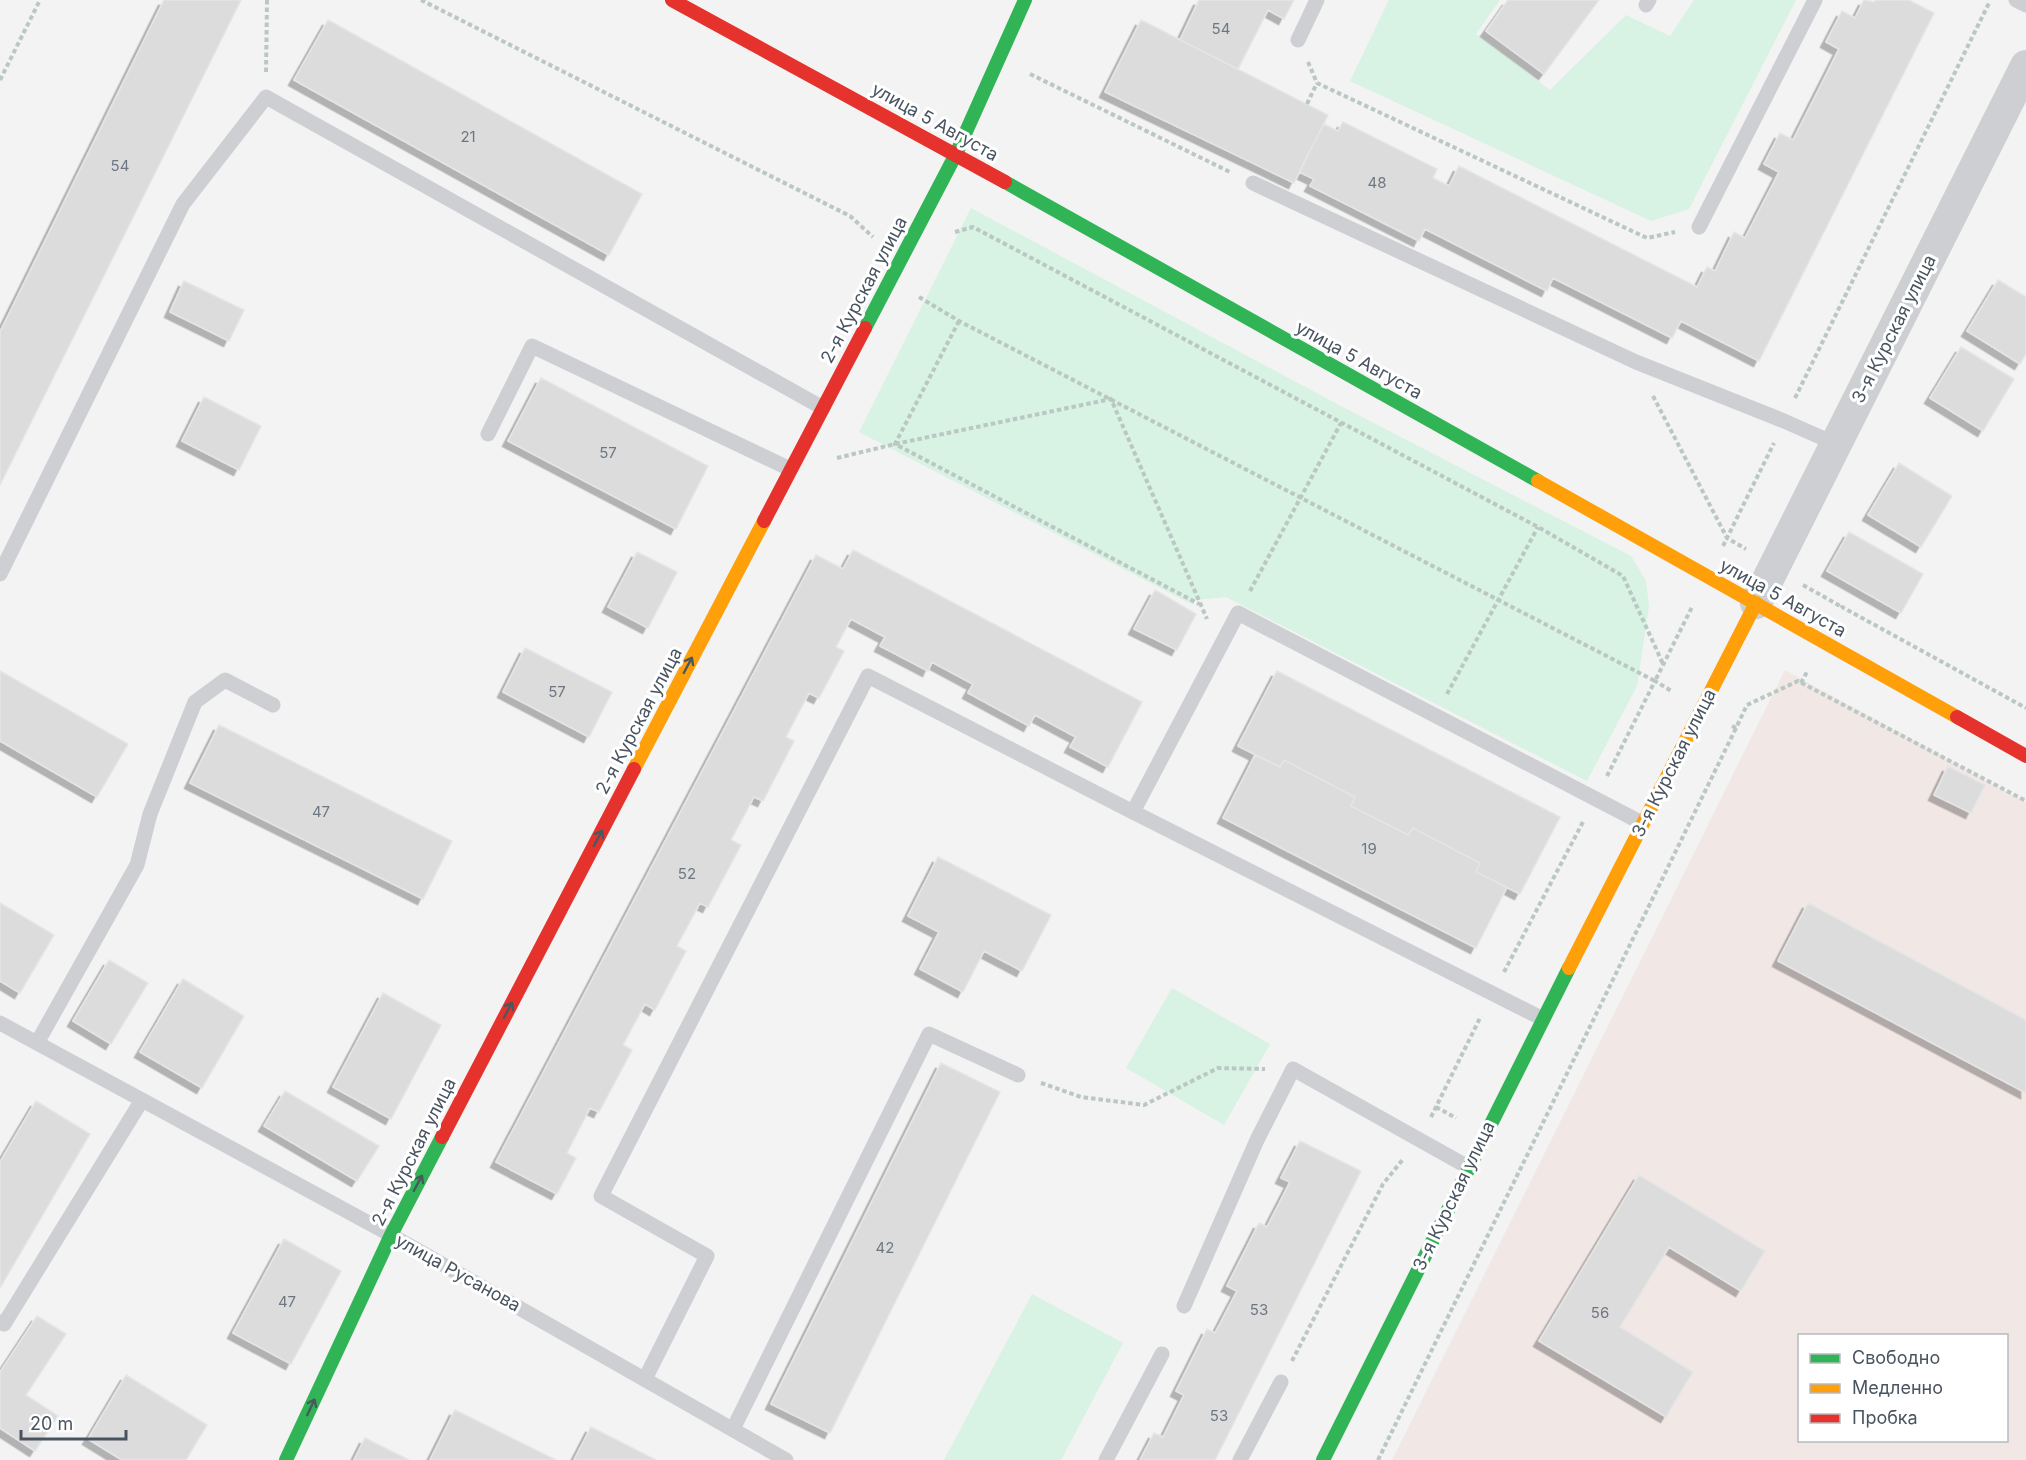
<svg xmlns="http://www.w3.org/2000/svg" width="2026" height="1460" font-family="Inter,sans-serif">
	<style>
		.medical { fill: #f1e7e5; fill-rule: evenodd }
		.green { fill: #d8f2e4 }
		.building { fill: #dcdcdd; stroke: #e4e5e6; stroke-width: 1.5; filter: url(#shadow) }
		.lines { fill: none; stroke-linecap: round; stroke-linejoin: round }
		.path { stroke: #bac7c3; stroke-width: 4; stroke-dasharray: 4.5 3; stroke-linecap: butt }
		.lane { stroke: #cdcfd2; stroke-width: 15 }
		.street { stroke: #cdcfd2; stroke-width: 32 }
		.fast { stroke: #30b455; stroke-width: 14 }
		.slow { stroke: #ff9f0a; stroke-width: 14 }
		.jam { stroke: #e5322d; stroke-width: 14 }
		.oneway { stroke: #485960 }
		.labels { text-anchor: middle; stroke-width: 6; stroke-linejoin: round; paint-order: stroke }
		.number-label { font-size: 15px; fill: #6e7781 }
		.street-label { font-size: 18px; fill: #495461; stroke: #fff }
	</style>
	<defs>
		<filter id="shadow"><feDropShadow dx="-5.5" dy="5.5" stdDeviation="0" flood-color="#0004"/></filter>
	</defs>
	<rect width="100%" height="100%" fill="#f3f3f3"/>
	<path class="medical" d="M1785,670L2026,802V1460H1392ZM1800,1336H2006V1440H1800Z"/>
	<path class="green" d="M1389,0H1500L1476,34L1550,90L1626,15L1670,36L1694,0H1796L1689,209L1651,221L1350,81Z
		M971,208L1339,405L1631,556L1646,581L1649,606L1637,686L1587,781L1226,597L1195,600L1193,605L859,432Z
		M1172,988L1270,1044L1224,1125L1126,1068Z
		M1032,1294L1123,1343L1061,1460H944Z"/>
	<path class="building" d="M164,0H241L0,485V332Z
		M1199,0H1294L1284,19L1268,10L1238,69L1180,40Z
		M1508,0H1599L1544,74L1486,31Z
		M1864,0L1874,2L1876,0H1909L1934,13L1759,361L1681,321L1672,338L1553,278L1547,291L1425,229L1419,241L1310,186L1314,179L1299,172L1324,124L1338,131L1343,122L1437,169L1433,178L1449,186L1459,166L1697,287L1707,267L1715,271L1734,232L1745,238L1779,172L1764,164L1780,133L1793,140L1839,49L1826,42L1842,11L1855,18Z
		M328,20L642,194L609,255L294,80Z
		M1141,20L1328,115L1294,183L1105,92Z
		M1998,280L2026,297V354L2020,364L1967,331Z
		M184,281L244,310L229,341L170,312Z
		M1961,347L2014,379L1983,431L1930,398Z
		M541,378L708,466L676,529L508,441Z
		M204,397L261,426L239,470L182,441Z
		M1899,463L1952,496L1921,547L1868,515Z
		M1849,532L1923,574L1901,613L1827,571Z
		M853,550L1142,702L1108,767L1070,747L1076,737L1035,715L1029,726L968,693L973,684L932,662L928,671L880,646L885,637L851,619L836,647L844,651L819,698L809,693L786,737L794,741L763,801L754,797L731,840L741,845L708,907L700,903L677,946L686,951L655,1010L645,1004L623,1045L632,1050L599,1112L590,1108L567,1153L576,1158L557,1194L496,1162L816,555L843,569Z
		M637,552L677,572L648,628L608,607Z
		M1155,590L1196,614L1177,650L1134,629Z
		M525,648L612,692L589,737L503,692Z
		M0,671L128,744L97,797L0,741Z
		M1277,671L1560,817L1520,894L1476,872L1480,863L1413,828L1408,835L1351,806L1355,797L1284,760L1280,767L1238,746Z
		M219,725L452,841L423,899L190,783Z
		M1255,755L1280,767L1284,760L1355,797L1351,806L1408,835L1413,828L1480,863L1476,872L1507,887L1476,948L1223,818Z
		M1948,766L1985,785L1971,813L1934,795Z
		M938,857L1051,915L1022,971L984,951L963,992L920,969L939,932L908,916Z
		M0,903L54,935L20,993L0,981Z
		M1808,903L2026,1020V1093L1778,961Z
		M109,960L148,983L111,1044L73,1021Z
		M183,979L244,1016L202,1088L140,1052Z
		M383,993L441,1025L391,1119L333,1087Z
		M941,1063L1000,1092L830,1433L771,1404Z
		M285,1091L379,1146L357,1181L264,1126Z
		M36,1101L90,1134L0,1288V1162Z
		M1300,1141L1361,1171L1215,1460H1140L1154,1433L1163,1437L1184,1395L1176,1391L1207,1329L1215,1333L1237,1291L1227,1286L1259,1223L1267,1227L1290,1182L1281,1178Z
		M1639,1175L1765,1251L1741,1291L1669,1247L1620,1327L1693,1372L1666,1417L1539,1341Z
		M284,1239L341,1271L291,1364L233,1333Z
		M37,1316L66,1334L26,1395L58,1416L35,1451L0,1428V1372Z
		M126,1375L207,1425L186,1460H122L88,1439Z
		M455,1410L556,1460H430Z
		M591,1427L656,1460H574Z
		M365,1438L409,1460H354Z"/>
	<g class="lines">
		<path class="path" d="M421,0L850,216L873,237
			M1308,62L1317,83L1647,238L1675,232
			M266,72L267,0
			M1030,74L1230,172
			M0,80L40,0
			M1307,104L1317,83
			M955,232L973,227L1538,527L1623,576L1663,664
			M919,297L959,321L1655,681L1692,607
			M959,321L895,444L1199,604
			M1653,396L1727,538L1746,549
			M1795,398L1990,1
			M837,458L895,444L1111,399L1207,619
			M1723,546L1774,443
			M1803,585L1842,607
			M1250,591L1341,423
			M1841,608L1842,607L2026,708
			M1801,683L1808,670
			M1447,694L1538,527
			M1732,726L1736,728L1747,705L1798,681L2026,801
			M1607,776L1655,681L1673,692
			M1504,972L1584,820
			M1041,1083L1081,1097L1144,1105L1218,1068L1265,1069
			M1436,1107L1456,1118
			M1431,1117L1481,1016
			M1292,1361L1383,1184L1404,1158
			M1378,1460L1736,728"/>
		<path class="lane" d="M2016,0L2026,5
			M1646,5L1649,0
			M1298,40L1317,0
			M1253,183L1636,362L1784,421L1836,444
			M1699,227L1815,0
			M488,434L532,346L790,469
			M0,574L183,204L266,97L823,408
			M1543,1019L1133,812L1238,613L1642,823
			M0,1023L391,1235L786,1460
			M37,1043L137,865L150,814L195,702L225,680L273,705
			M1184,1306L1257,1140L1293,1069L1468,1167
			M0,1322L4,1324L142,1100
			M645,1379L707,1256L601,1196L868,676L1133,812
			M733,1429L929,1034L1018,1075
			M1106,1460L1162,1354
			M1240,1460L1281,1382"/>
		<path class="street" d="M1756,603L2026,66"/>
		<path class="fast" d="M1005,182L1538,481
			M865,328L956,154L1025,0
			M286,1460L391,1235L442,1137
			M1323,1460L1569,968"/>
		<path class="slow" d="M1538,481L1957,717
			M634,769L764,521
			M1569,968L1756,603"/>
		<path class="jam" d="M672,0L1005,182
			M764,521L865,328
			M1957,717L2026,756
			M442,1137L634,769"/>
	</g>
	<defs><path id="oneway-shaft" d="M-6 0H5M1.5-3L5.5 0L1.5 3" fill="none" stroke-width="1.6" stroke-linecap="round" stroke-linejoin="round" transform="scale(1.5)"/></defs>
	<g class="oneway">
		<use href="#oneway-shaft" transform="translate(688 665) rotate(-62)"/>
		<use href="#oneway-shaft" transform="translate(598 838) rotate(-62)"/>
		<use href="#oneway-shaft" transform="translate(508 1010) rotate(-62)"/>
		<use href="#oneway-shaft" transform="translate(418 1183) rotate(-62)"/>
		<use href="#oneway-shaft" transform="translate(311 1407) rotate(-65)"/>
	</g>
	<g class="labels">
		<g class="number-label">
			<text x="1221" y="34">54</text>
			<text x="468" y="142">21</text>
			<text x="120" y="171">54</text>
			<text x="1377" y="188">48</text>
			<text x="608" y="458">57</text>
			<text x="557" y="697">57</text>
			<text x="321" y="817">47</text>
			<text x="1369" y="854">19</text>
			<text x="687" y="879">52</text>
			<text x="885" y="1253">42</text>
			<text x="287" y="1307">47</text>
			<text x="1259" y="1315">53</text>
			<text x="1600" y="1318">56</text>
			<text x="1219" y="1421">53</text>
		</g>
		<g class="street-label">
			<text transform="translate(935 122) rotate(29)" y="6">улица 5 Августа</text>
			<text transform="translate(864 290) rotate(-62)" y="6">2-я Курская улица</text>
			<text transform="translate(1894 329) rotate(-63)" y="6">3-я Курская улица</text>
			<text transform="translate(1359 360) rotate(29)" y="6">улица 5 Августа</text>
			<text transform="translate(1783 598) rotate(29)" y="6">улица 5 Августа</text>
			<text transform="translate(639 721) rotate(-62)" y="6">2-я Курская улица</text>
			<text transform="translate(1674 763) rotate(-63)" y="6">3-я Курская улица</text>
			<text transform="translate(414 1152) rotate(-63)" y="6">2-я Курская улица</text>
			<text transform="translate(1454 1196) rotate(-64)" y="6">3-я Курская улица</text>
			<text transform="translate(458 1273) rotate(29)" y="6">улица Русанова</text>
		</g>
	</g>
	<rect x="1798" y="1334" width="210" height="108" fill="#ffffff" stroke="#b6bbc0" stroke-width="1.5"/>
	<rect x="1810" y="1354" width="30" height="9" fill="#30b455" stroke="#b6bbc0" stroke-width="1.5"/>
	<text x="1852" y="1364" font-size="18" fill="#495461">Свободно</text>
	<rect x="1810" y="1384" width="30" height="9" fill="#ff9f0a" stroke="#b6bbc0" stroke-width="1.5"/>
	<text x="1852" y="1394" font-size="18" fill="#495461">Медленно</text>
	<rect x="1810" y="1414" width="30" height="9" fill="#e5322d" stroke="#b6bbc0" stroke-width="1.5"/>
	<text x="1852" y="1424" font-size="18" fill="#495461">Пробка</text>
	<path d="M21 1430v9h105v-9" fill="none" stroke="#495461" stroke-width="3"/>
	<text x="30" y="1430" font-size="18" fill="#495461" stroke="#ffffff" stroke-width="4.5" paint-order="stroke">20 m</text>
</svg>
